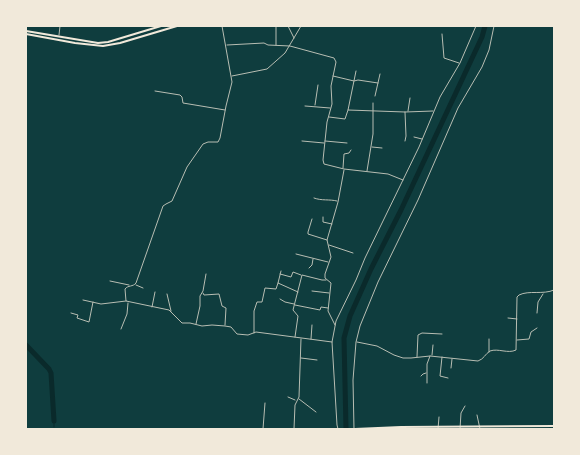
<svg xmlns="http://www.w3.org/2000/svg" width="580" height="455" font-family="Montserrat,sans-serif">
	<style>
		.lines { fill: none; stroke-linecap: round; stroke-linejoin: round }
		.stream { stroke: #0a2a2b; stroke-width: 1 }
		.river { stroke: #0a2a2b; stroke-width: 5 }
		.minor { stroke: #b8beb3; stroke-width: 1 }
		.primary { stroke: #f1e9da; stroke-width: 2 }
		.trunk { stroke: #f1e9da; stroke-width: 2 }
	</style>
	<rect width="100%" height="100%" fill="#0f3d3e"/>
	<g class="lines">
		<path class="stream" d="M54,421V427"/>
		<path class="river" d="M26,345L49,369L51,373L54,421
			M346,429L344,338L350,316L371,269L401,210L482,37L485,26"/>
		<path class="minor" d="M222,26L232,82L226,106L220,138L218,142H208L203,144L187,167L172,201L166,204L163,206L136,283C133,287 128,285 125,289L126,301L169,310L182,323H190L202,326L212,325L225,326L231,327L237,334L248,335L256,332L332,342
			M276,26V45
			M288,26L294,38
			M442,34L444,58L459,63
			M59,35L60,26
			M227,45L264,43L268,45L290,46L334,58L336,62L331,86L332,104L327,122L323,160L324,164L344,169L388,174L403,180
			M356,71L348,110L405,112L433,111
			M232,76L267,69L285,53L301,26
			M333,76L354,81L358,80L378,83
			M155,91L180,95L182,97L183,103L225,110
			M375,96L380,74
			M315,105L318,85
			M305,106L330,108
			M408,111L410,98
			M405,112L406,136L405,141
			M329,117L345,119L348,110
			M414,137L422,139
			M302,141L324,143
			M325,141L347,143
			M372,147L382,148
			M343,168L344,154L349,153L351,150
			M367,171L373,134V103
			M314,198C322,201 329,199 337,201
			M323,217V222L332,224
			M312,219L308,232V234L327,240
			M329,245L353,253
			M296,254L328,262
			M309,268L312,265L313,259
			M281,271L278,283L298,292
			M280,274L291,277L293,272L301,275
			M110,281L129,285
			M136,285L143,288
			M312,291L329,293
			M203,293L204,295L219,294L222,306L226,308L225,325
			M167,294L171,311
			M280,299L285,302L294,304
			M83,300L101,304L126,301
			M295,305L320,310L321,307L328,308
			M152,307L155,292
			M71,313L78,315L77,318L89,322L93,302
			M537,313L538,302L543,294
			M508,318L517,319
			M196,324L200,306V296L203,291L206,274
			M335,325L328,311L331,283L325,278V274L331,257L327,240L338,202L344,170
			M121,329L127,314L128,303
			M254,333V311L257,302H262L265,288L276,289L278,283
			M295,337L298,316L293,310L302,275L322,280H326
			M311,339L312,325
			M489,339V352
			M517,340L529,339L531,332L537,328
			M357,342L377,346L394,355L403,358H411L430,356L478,361C484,359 485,354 490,351C498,348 508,354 516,350L517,297L519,295C529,290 543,295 554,290
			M432,355L433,345
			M417,357L418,335L422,333L442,334
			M442,357L440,376L448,378
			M301,358L317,360
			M451,368L452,359
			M421,376L423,374L426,373
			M427,383V364L430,356
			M288,397L295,400
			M299,399L316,412
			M477,415L480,429
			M263,429L265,403
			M294,429L295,405L299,397L301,339
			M338,429L337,425L332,342L336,321L356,280L365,258L419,147L440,97L460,63L476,26
			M354,429L353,380L356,342L360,326L378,282L418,200L458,108L482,67L489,50L494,26
			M438,429L439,417
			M460,429L461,413L465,406"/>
		<path class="primary" d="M355,429L401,427L554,426"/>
		<path class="trunk" d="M26,31L98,43L108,42L161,26
			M26,34L75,43L103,46L120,43L177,26"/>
	</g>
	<rect width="580" height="455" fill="none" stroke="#f1e9da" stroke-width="54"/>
</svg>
